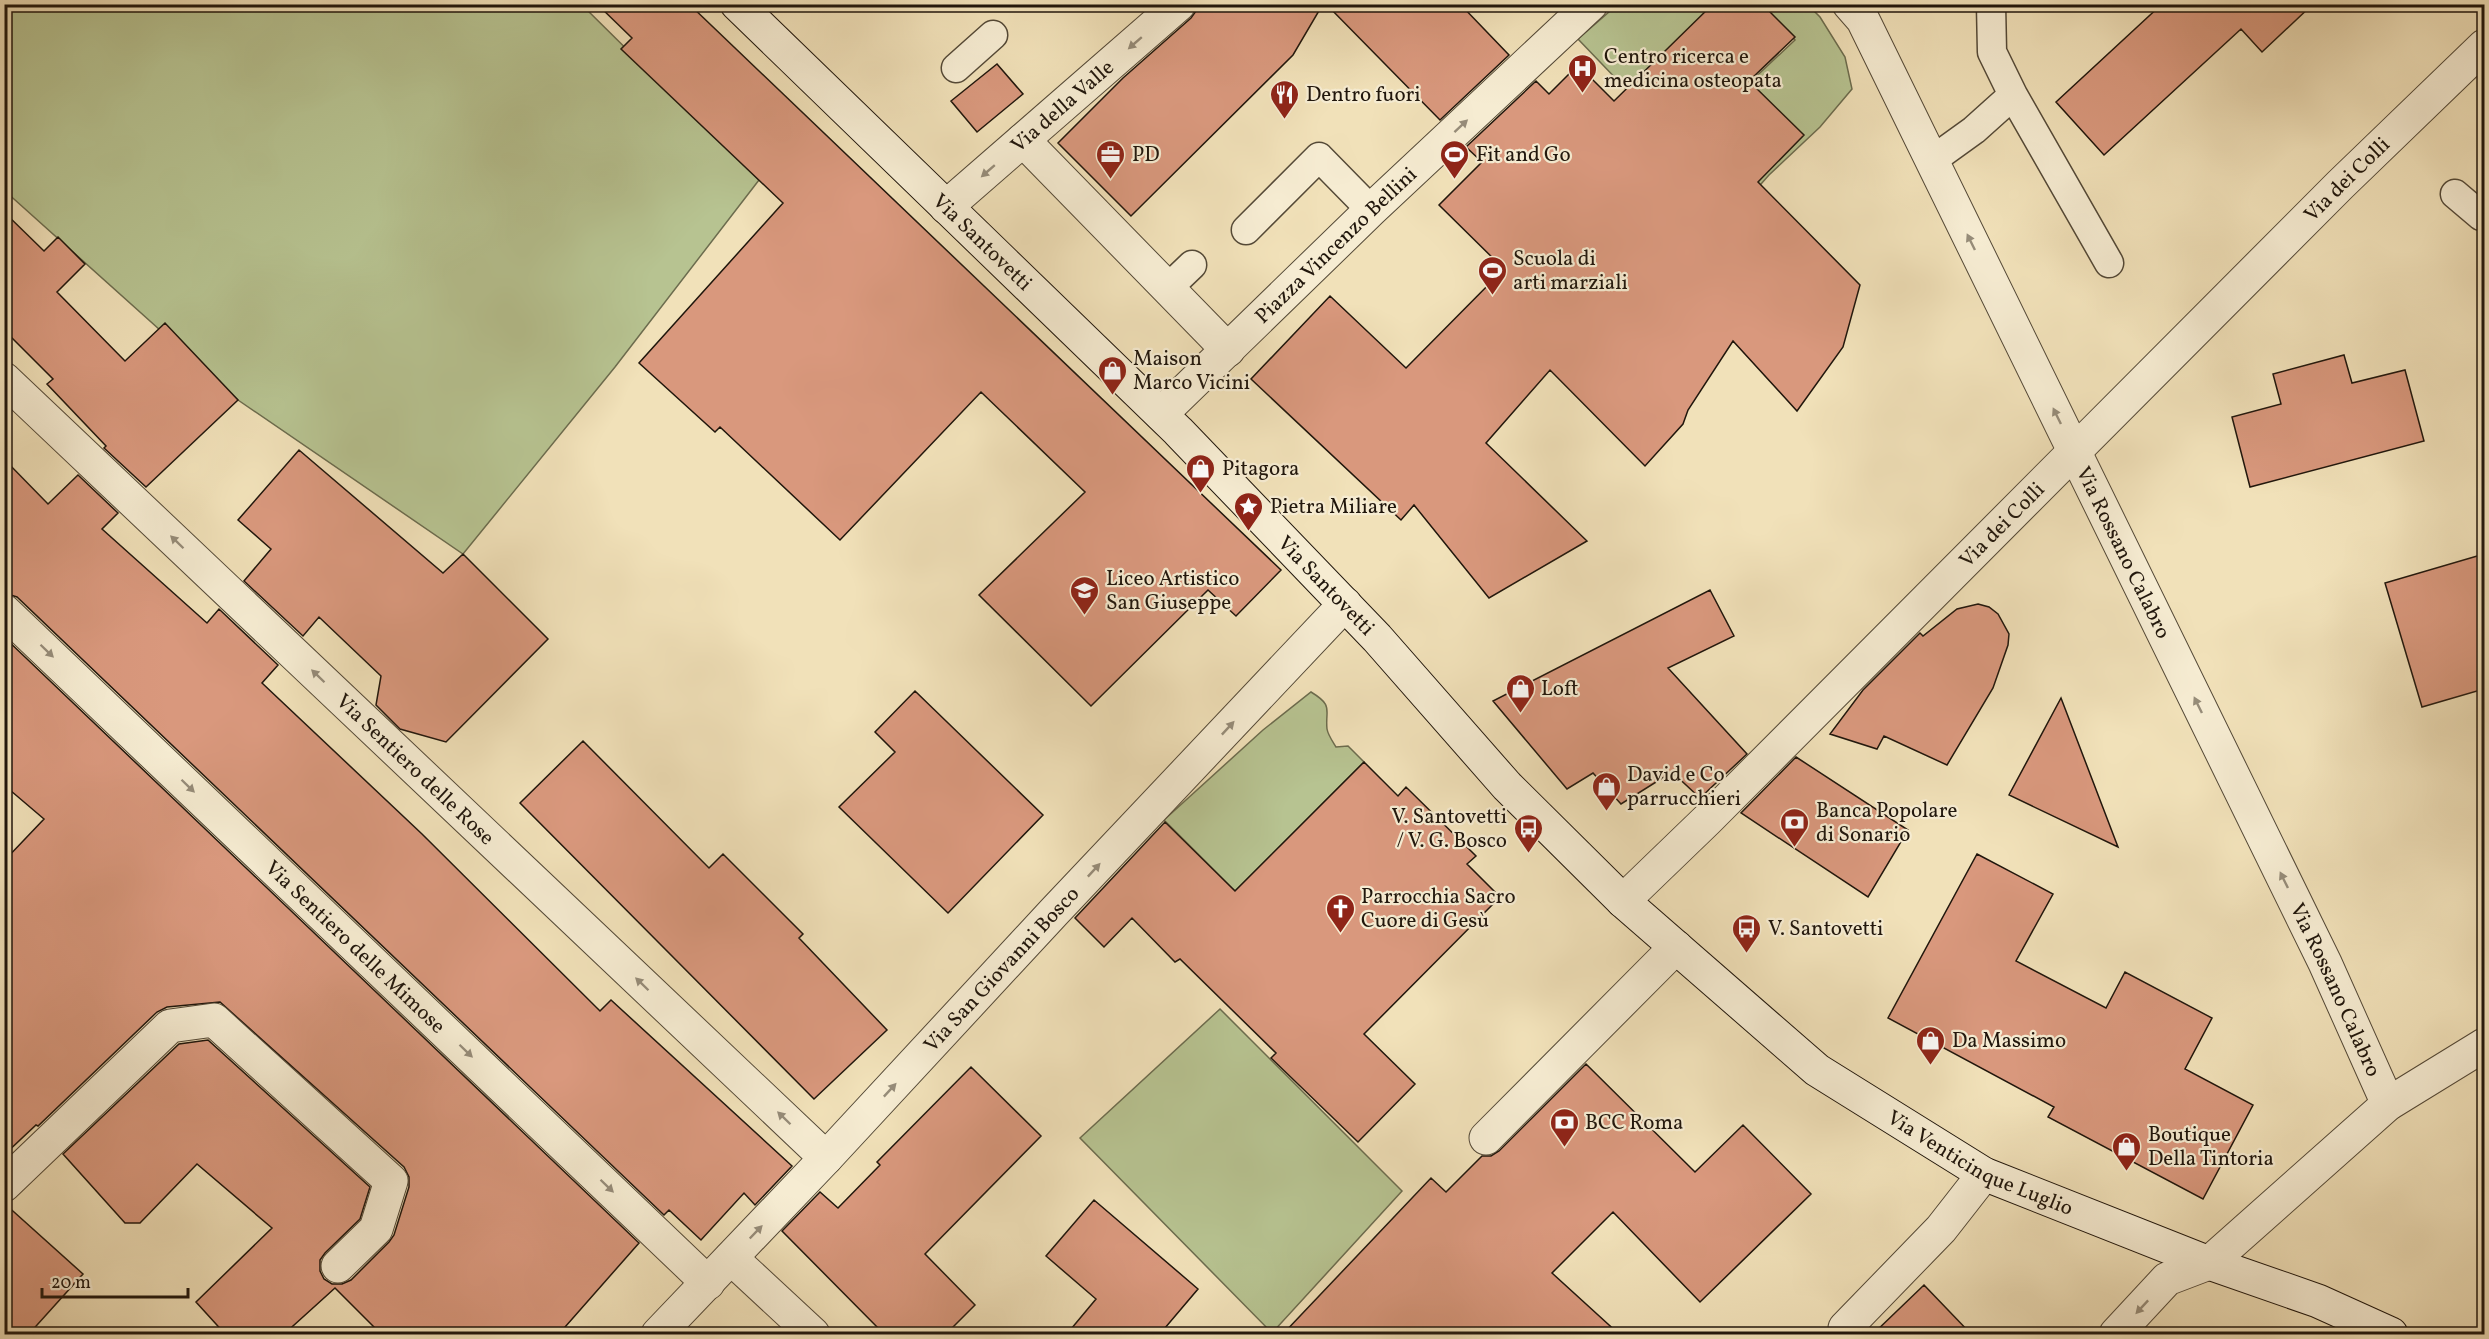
<svg xmlns="http://www.w3.org/2000/svg" width="2489" height="1339" font-family="Vollkorn,serif">
	<style>
		.green { fill: #b7c391; stroke: #6c6c4e; stroke-width: 1.5 }
		.building { fill: #d9987d; stroke: #20160c; stroke-width: 1.5 }
		.lines { fill: none; stroke-linecap: round; stroke-linejoin: round }
		.service-casing { stroke: #544937; stroke-width: 31 }
		.minor-casing { stroke: #544937; stroke-width: 35 }
		.secondary-casing { stroke: #20160c; stroke-width: 35 }
		.service { stroke: #f6ecd2; stroke-width: 28 }
		.minor { stroke: #f6ecd2; stroke-width: 33 }
		.secondary { stroke: #f6ecd2; stroke-width: 33 }
		.oneway { fill: #968c79 }
		.labels { text-anchor: middle; stroke-width: 4.5; stroke-linejoin: round; paint-order: stroke }
		.poi-label { font-size: 21px; fill: #20160c; stroke: #f6ecd2; text-anchor: start }
		.street-label { font-size: 21px; fill: #20160c; stroke: #f6ecd2 }
	</style>
	<rect width="100%" height="100%" fill="#f1e1b9"/>
	<filter id="stains"><feTurbulence type="fractalNoise" baseFrequency=".00333" numOctaves="4"/><feColorMatrix values="0 0 0 0 .2 0 0 0 0 .09 0 0 0 0 .02 0 0 0 .5 -.17"/></filter>
	<radialGradient id="worn" r=".72"><stop offset=".6" stop-color="#630" stop-opacity="0"/><stop offset="1" stop-color="#630" stop-opacity=".3"/></radialGradient>
	<path class="green" d="M5,4L582,5L759,180L615,367L463,554L238,400L5,191Z
		M1617,5H1713V117L1795,40L1762,5H1808L1820,17L1845,57L1852,89L1820,127L1769,175L1746,201L1624,87L1578,39Z
		M1311,692C1334,706 1325,709 1327,729C1328,735 1333,742 1336,747L1348,746L1364,762L1235,891L1164,820L1263,730Z
		M1220,1009L1402,1191L1272,1333L1080,1138Z"/>
	<path class="building" d="M597,4H689L1281,570L1236,616L1208,590L1091,706L979,595L1085,492L981,392L840,540L720,427L715,432L639,363L783,203L621,49L632,38Z
		M1197,4H1323L1293,55L1131,216L1058,143L1123,78L1191,18L1196,11Z
		M1326,4H1460L1509,55L1440,120Z
		M1713,4H1762L1795,37L1749,81L1804,135L1758,182L1860,285L1843,347L1797,411L1733,341L1688,410L1683,424L1645,466L1550,370L1486,443L1587,541L1489,598L1414,505L1401,520L1251,379L1330,296L1406,368L1504,269L1439,205L1482,162L1466,147L1536,81L1549,94L1578,65L1614,101Z
		M2162,4H2313L2262,52L2241,29L2104,155L2056,102Z
		M997,64L1023,94L977,132L951,101Z
		M4,212L44,251L58,237L85,264L57,292L125,361L165,323L238,400L146,487L104,448L106,446L47,384L53,379L4,330Z
		M2344,355L2352,383L2405,370L2424,441L2250,487L2232,417L2281,404L2273,374Z
		M299,450L443,573L463,554L548,639L446,742L400,729L376,705L381,676L319,617L303,636L244,581L271,549L238,520Z
		M4,459L48,504L78,475L118,513L102,529L207,623L219,609L278,665L262,683L422,834L600,1011L611,1000L792,1166L755,1205L744,1193L701,1240L669,1210L664,1215L17,597L4,593Z
		M2484,554V689L2422,707L2385,583Z
		M1710,590L1734,636L1668,668L1747,754L1700,798L1672,772L1621,804L1593,773L1567,789L1493,701Z
		M1978,604L1989,607L1998,614L2009,634L2008,645L1993,688L1947,765L1884,736L1877,749L1830,734L1863,690L1920,633L1923,636L1957,609Z
		M4,637L639,1243L558,1335H382L335,1288L283,1335H226L196,1302L272,1228L197,1164L140,1223H125L63,1154L179,1044L208,1040L370,1187L360,1219L325,1253L320,1260V1271L324,1279L332,1284H342L351,1280L389,1242L394,1235L409,1187V1177L404,1167L220,1002L167,1007L157,1012L38,1126L36,1125L4,1155V861L44,819L4,785Z
		M915,691L1043,815L948,913L839,807L895,752L875,732Z
		M2061,698L2118,847L2009,795Z
		M583,741L709,868L723,854L803,934L799,938L887,1030L814,1099L520,803Z
		M1796,757L1908,830L1868,897L1741,813Z
		M1364,762L1398,796L1406,787L1476,856L1467,864L1500,897L1364,1034L1415,1084L1358,1142L1271,1058L1276,1053L1180,959L1175,962L1132,918L1104,947L1075,918L1165,822L1235,891Z
		M1977,854L2053,894L2016,961L2106,1008L2125,972L2212,1018L2185,1069L2253,1105L2203,1199L2048,1117L2054,1107L1888,1018Z
		M1586,1064L1695,1172L1743,1125L1811,1194L1700,1302L1613,1212L1552,1273L1620,1335H1282L1431,1178L1446,1192L1482,1156H1491L1499,1151Z
		M971,1067L1041,1136L925,1254L975,1305L945,1335H885L782,1231L820,1192L838,1208L880,1165L877,1162Z
		M1094,1200L1198,1289L1159,1335H1066L1096,1299L1046,1256Z
		M4,1203L83,1274L28,1335H4Z
		M1924,1285L1972,1335H1872Z"/>
	<g class="lines">
		<defs>
			<path id="service" d="M1991,4L1992,52L2013,95
				M956,68L993,35
				M1931,161L1974,130L2013,95L2109,263
				M2455,194L2481,216L2484,215
				M1246,230L1319,157L1371,210
				M1168,288L1192,265"/>
			<g id="minor">
				<path id="s1" d="M1849,4L1863,20L2325,963L2388,1104"/>
				<path d="M1023,140L1228,350"/>
				<path id="s2" d="M946,207L1179,4"/>
				<path id="s3" d="M4,379L826,1158"/>
				<path id="s4" d="M1161,414L1371,210L1591,4"/>
				<path id="s5" d="M4,611L708,1283"/>
				<path id="s6" d="M1623,901L1707,820L2340,185L2484,46"/>
				<path d="M1486,1138L1676,947"/>
				<path d="M4,1185L170,1026L214,1020L391,1181L376,1229L338,1266"/>
				<path d="M731,1258L813,1334"/>
				<path d="M1845,1328L1941,1229L1984,1174"/>
				<path id="s7" d="M658,1334L826,1158L1054,912L1345,604"/>
				<path d="M2116,1334L2167,1279L2209,1263L2388,1104L2484,1045"/>
			</g>
			<g id="secondary">
				<path id="s8" d="M737,4L1178,431L1377,638L1507,786L1623,901L1817,1070L1984,1174L2209,1263L2318,1301L2391,1334"/>
			</g>
		</defs>
		<use href="#service" class="service-casing"/>
		<use href="#minor" class="minor-casing"/>
		<use href="#secondary" class="secondary-casing"/>
		<use href="#service" class="service"/>
		<use href="#minor" class="minor"/>
		<use href="#secondary" class="secondary"/>
	</g>
	<defs><path id="oneway-solid" d="M-6-.8H1V-3.2L6.5 0L1 3.2V.8H-6Z" transform="scale(1.5)"/></defs>
	<g class="oneway">
		<use href="#oneway-solid" transform="translate(1135 43) rotate(139)"/>
		<use href="#oneway-solid" transform="translate(1461 126) rotate(-43)"/>
		<use href="#oneway-solid" transform="translate(988 171) rotate(139)"/>
		<use href="#oneway-solid" transform="translate(1971 242) rotate(-116)"/>
		<use href="#oneway-solid" transform="translate(2057 416) rotate(-116)"/>
		<use href="#oneway-solid" transform="translate(177 542) rotate(-136)"/>
		<use href="#oneway-solid" transform="translate(47 651) rotate(44)"/>
		<use href="#oneway-solid" transform="translate(318 676) rotate(-136)"/>
		<use href="#oneway-solid" transform="translate(2198 705) rotate(-116)"/>
		<use href="#oneway-solid" transform="translate(1228 728) rotate(-47)"/>
		<use href="#oneway-solid" transform="translate(188 786) rotate(44)"/>
		<use href="#oneway-solid" transform="translate(1094 870) rotate(-47)"/>
		<use href="#oneway-solid" transform="translate(2284 880) rotate(-116)"/>
		<use href="#oneway-solid" transform="translate(642 984) rotate(-136)"/>
		<use href="#oneway-solid" transform="translate(466 1051) rotate(44)"/>
		<use href="#oneway-solid" transform="translate(890 1090) rotate(-47)"/>
		<use href="#oneway-solid" transform="translate(784 1118) rotate(-136)"/>
		<use href="#oneway-solid" transform="translate(607 1186) rotate(44)"/>
		<use href="#oneway-solid" transform="translate(756 1232) rotate(-46)"/>
		<use href="#oneway-solid" transform="translate(2142 1307) rotate(133)"/>
	</g>
	<defs>
		<symbol id="hospital-pin" viewBox="-11 -11 22 30"><path d="M0 17L-7.5 6A9.5 9.5 0 1 1 7.5 6Z" fill="#8f2418" stroke="#f6ecd2"/><path d="M-5-5h3v3.5h4V-5h3V5h-3V1.5h-4V5h-3Z" fill="#fff"/></symbol>
		<symbol id="restaurant-pin" viewBox="-11 -11 22 30"><path d="M0 17L-7.5 6A9.5 9.5 0 1 1 7.5 6Z" fill="#8f2418" stroke="#f6ecd2"/><path d="M-5-6h1v4h1v-4h1v4h1v-4h1v5L-1.5 .5V6h-2V.5L-5-1ZM5-6V6H3V1.5H1.5Q1.5-4 5-6Z" fill="#fff"/></symbol>
		<symbol id="office-pin" viewBox="-11 -11 22 30"><path d="M0 17L-7.5 6A9.5 9.5 0 1 1 7.5 6Z" fill="#8f2418" stroke="#f6ecd2"/><path d="M-6-3h4V-5.5h4V-3h4V5H-6ZM-1-4.5V-3h2v-1.5ZM-6 0V1H6V0Z" fill="#fff"/></symbol>
		<symbol id="stadium-pin" viewBox="-11 -11 22 30"><path d="M0 17L-7.5 6A9.5 9.5 0 1 1 7.5 6Z" fill="#8f2418" stroke="#f6ecd2"/><path d="M0-5a6.5 5 0 1 0 0 10a6.5 5 0 1 0 0-10ZM-3.5-1.8h7v3.6h-7Z" fill="#fff"/></symbol>
		<symbol id="shop-pin" viewBox="-11 -11 22 30"><path d="M0 17L-7.5 6A9.5 9.5 0 1 1 7.5 6Z" fill="#8f2418" stroke="#f6ecd2"/><path d="M-5-2.5h2.3a2.7 3.5 0 0 1 5.4 0H5L5.5 6h-11ZM-1.5-2.5h3a1.5 2.3 0 0 0-3 0Z" fill="#fff"/></symbol>
		<symbol id="sight-pin" viewBox="-11 -11 22 30"><path d="M0 17L-7.5 6A9.5 9.5 0 1 1 7.5 6Z" fill="#8f2418" stroke="#f6ecd2"/><path d="M0-6L1.8-2.2L6-1.7L2.9 1.2L3.7 5.4L0 3.3L-3.7 5.4L-2.9 1.2L-6-1.7L-1.8-2.2Z" fill="#fff"/></symbol>
		<symbol id="school-pin" viewBox="-11 -11 22 30"><path d="M0 17L-7.5 6A9.5 9.5 0 1 1 7.5 6Z" fill="#8f2418" stroke="#f6ecd2"/><path d="M0-5L7-2L0 1L-7-2ZM-4 1L0 2.5L4 1V4Q0 6-4 4Z" fill="#fff"/></symbol>
		<symbol id="bank-pin" viewBox="-11 -11 22 30"><path d="M0 17L-7.5 6A9.5 9.5 0 1 1 7.5 6Z" fill="#8f2418" stroke="#f6ecd2"/><path d="M-6-4H6V4H-6ZM0-2.3a2.3 2.3 0 1 0 0 4.6a2.3 2.3 0 1 0 0-4.6Z" fill="#fff"/></symbol>
		<symbol id="bus-pin" viewBox="-11 -11 22 30"><path d="M0 17L-7.5 6A9.5 9.5 0 1 1 7.5 6Z" fill="#8f2418" stroke="#f6ecd2"/><path d="M-5-6H5V4H4V6H2V4H-2V6H-4V4H-5ZM-3.5-4V0h7V-4ZM-3.5 1.2v1.5H-2V1.2ZM2 1.2v1.5H3.5V1.2Z" fill="#fff"/></symbol>
		<symbol id="church-pin" viewBox="-11 -11 22 30"><path d="M0 17L-7.5 6A9.5 9.5 0 1 1 7.5 6Z" fill="#8f2418" stroke="#f6ecd2"/><path d="M-1.2-6h2.4v3.5h3.3v2.4h-3.3V6h-2.4V-.1h-3.3v-2.4h3.3Z" fill="#fff"/></symbol>
	</defs>
	<g fill-rule="evenodd">
		<use href="#hospital-pin" x="1566" y="52" width="33" height="45"/>
		<use href="#restaurant-pin" x="1268" y="78" width="33" height="45"/>
		<use href="#office-pin" x="1094" y="138" width="33" height="45"/>
		<use href="#stadium-pin" x="1438" y="138" width="33" height="45"/>
		<use href="#stadium-pin" x="1476" y="254" width="33" height="45"/>
		<use href="#shop-pin" x="1096" y="354" width="33" height="45"/>
		<use href="#shop-pin" x="1184" y="452" width="33" height="45"/>
		<use href="#sight-pin" x="1232" y="490" width="33" height="45"/>
		<use href="#school-pin" x="1068" y="574" width="33" height="45"/>
		<use href="#shop-pin" x="1504" y="672" width="33" height="45"/>
		<use href="#shop-pin" x="1590" y="770" width="33" height="45"/>
		<use href="#bank-pin" x="1778" y="806" width="33" height="45"/>
		<use href="#bus-pin" x="1512" y="812" width="33" height="45"/>
		<use href="#church-pin" x="1324" y="892" width="33" height="45"/>
		<use href="#bus-pin" x="1730" y="912" width="33" height="45"/>
		<use href="#shop-pin" x="1914" y="1024" width="33" height="45"/>
		<use href="#bank-pin" x="1548" y="1106" width="33" height="45"/>
		<use href="#shop-pin" x="2110" y="1130" width="33" height="45"/>
	</g>
	<g class="labels">
		<g class="poi-label">
			<text x="1604" y="63">Centro ricerca e<tspan x="1604" dy="24">medicina osteopata</tspan></text>
			<text x="1306" y="101">Dentro fuori</text>
			<text x="1132" y="161">PD</text>
			<text x="1476" y="161">Fit and Go</text>
			<text x="1513" y="265">Scuola di<tspan x="1513" dy="24">arti marziali</tspan></text>
			<text x="1133" y="365">Maison<tspan x="1133" dy="24">Marco Vicini</tspan></text>
			<text x="1222" y="475">Pitagora</text>
			<text x="1270" y="513">Pietra Miliare</text>
			<text x="1106" y="585">Liceo Artistico<tspan x="1106" dy="24">San Giuseppe</tspan></text>
			<text x="1541" y="695">Loft</text>
			<text x="1627" y="781">David e Co<tspan x="1627" dy="24">parrucchieri</tspan></text>
			<text x="1816" y="817">Banca Popolare<tspan x="1816" dy="24">di Sonario</tspan></text>
			<text x="1507" y="823" text-anchor="end">V. Santovetti<tspan x="1507" dy="24">/ V. G. Bosco</tspan></text>
			<text x="1361" y="903">Parrocchia Sacro<tspan x="1361" dy="24">Cuore di Gesù</tspan></text>
			<text x="1768" y="935">V. Santovetti</text>
			<text x="1952" y="1047">Da Massimo</text>
			<text x="1585" y="1129">BCC Roma</text>
			<text x="2148" y="1141">Boutique<tspan x="2148" dy="24">Della Tintoria</tspan></text>
		</g>
		<g class="street-label">
			<text dy="7" stroke="none"><textPath href="#s2" startOffset="154">Via della Valle</textPath></text>
			<text dy="7" stroke="none"><textPath href="#s6" startOffset="1022">Via dei Colli</textPath></text>
			<text dy="7" stroke="none"><textPath href="#s8" startOffset="342">Via Santovetti</textPath></text>
			<text dy="7" stroke="none"><textPath href="#s4" startOffset="243">Piazza Vincenzo Bellini</textPath></text>
			<text dy="7" stroke="none"><textPath href="#s6" startOffset="534">Via dei Colli</textPath></text>
			<text dy="7" stroke="none"><textPath href="#s1" startOffset="614">Via Rossano Calabro</textPath></text>
			<text dy="7" stroke="none"><textPath href="#s8" startOffset="828">Via Santovetti</textPath></text>
			<text dy="7" stroke="none"><textPath href="#s3" startOffset="567">Via Sentiero delle Rose</textPath></text>
			<text dy="7" stroke="none"><textPath href="#s5" startOffset="486">Via Sentiero delle Mimose</textPath></text>
			<text dy="7" stroke="none"><textPath href="#s7" startOffset="501">Via San Giovanni Bosco</textPath></text>
			<text dy="7" stroke="none"><textPath href="#s1" startOffset="1100">Via Rossano Calabro</textPath></text>
			<text dy="7" stroke="none"><textPath href="#s8" startOffset="1707">Via Venticinque Luglio</textPath></text>
		</g>
	</g>
	<rect width="2489" height="1339" fill="none" stroke="#f1e1b9" stroke-width="24"/>
	<rect x="6" y="6" width="2477" height="1327" fill="none" stroke="#20160c" stroke-width="3"/>
	<rect x="12" y="12" width="2465" height="1315" fill="none" stroke="#20160c" stroke-width="1.5"/>
	<path d="M42 1288v9h146v-9" fill="none" stroke="#20160c" stroke-width="3"/>
	<text x="51" y="1288" font-size="18" fill="#20160c" stroke="#f6ecd2" stroke-width="4.5" paint-order="stroke">20 m</text>
	<rect width="100%" height="100%" filter="url(#stains)"/>
	<rect width="100%" height="100%" fill="url(#worn)"/>
</svg>
